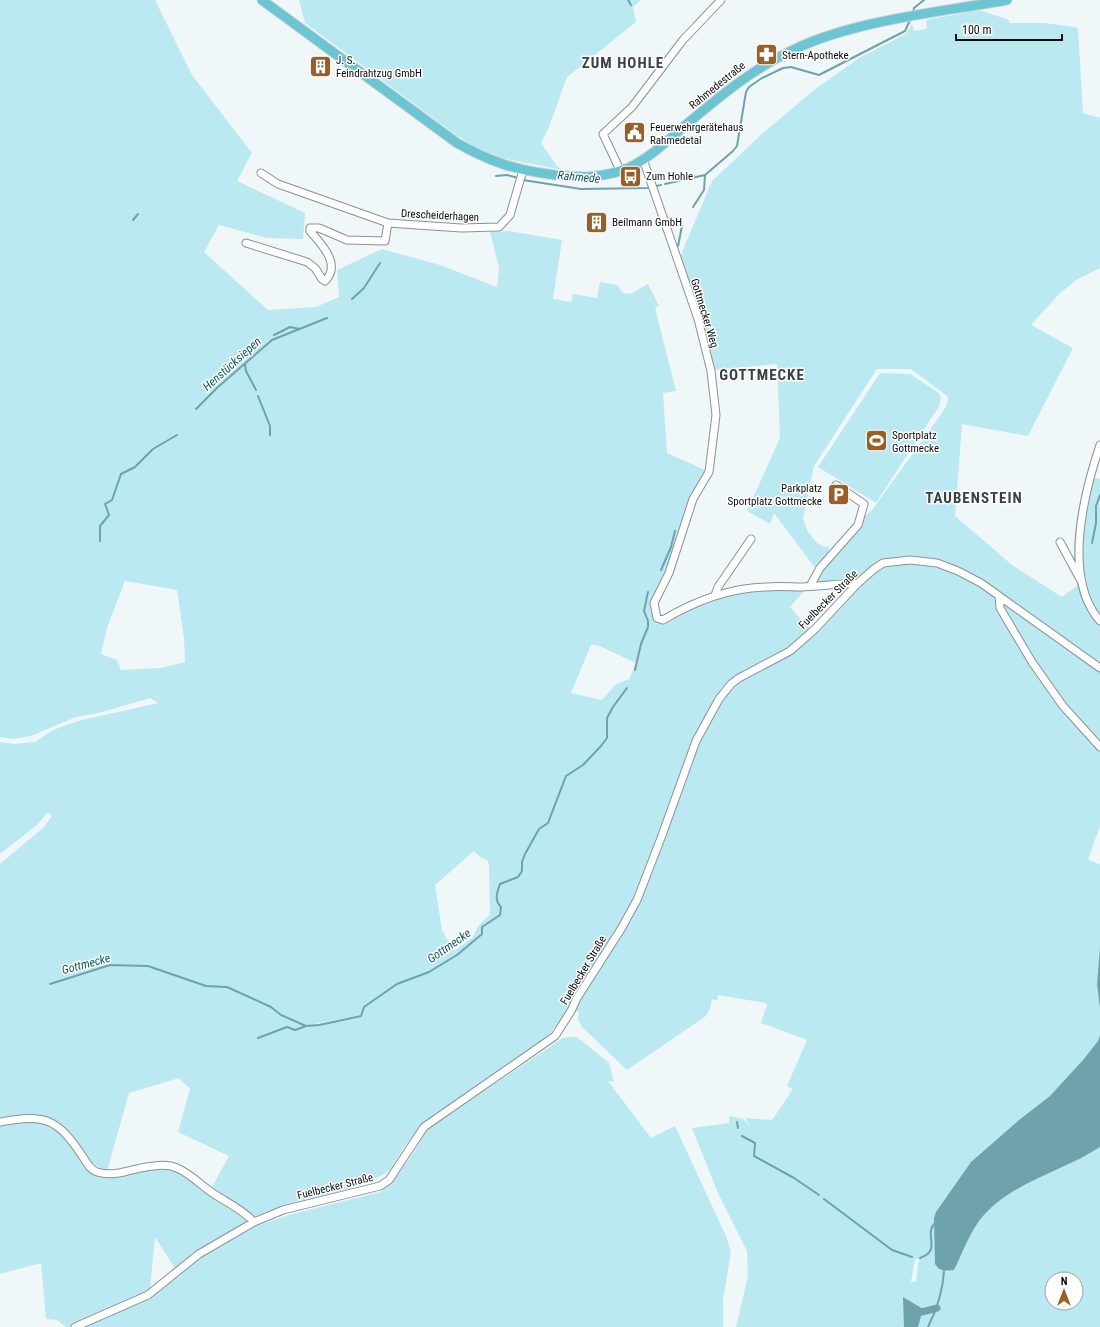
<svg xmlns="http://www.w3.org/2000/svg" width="1100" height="1327" font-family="'Roboto Condensed',sans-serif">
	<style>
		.green { fill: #bbe9f2; fill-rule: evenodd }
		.water { fill: #6ea2ac }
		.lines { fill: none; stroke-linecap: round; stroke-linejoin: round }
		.stream { stroke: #6ea2ac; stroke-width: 2 }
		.canal { stroke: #6ea2ac; stroke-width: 7 }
		.minor-casing { stroke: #8a9192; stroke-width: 9 }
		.major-casing { stroke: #d3d4d4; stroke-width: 11 }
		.minor { stroke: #fff; stroke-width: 7 }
		.major { stroke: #6bc5d2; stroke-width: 9 }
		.labels { text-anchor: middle; stroke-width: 3; stroke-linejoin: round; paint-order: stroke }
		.poi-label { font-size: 11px; fill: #0b0e0e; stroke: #fff; text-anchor: start }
		.street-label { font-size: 11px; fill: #0b0e0e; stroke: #fff }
		.water-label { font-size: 12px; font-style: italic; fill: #0b5762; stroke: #fff }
		.district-label { font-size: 15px; font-weight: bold; letter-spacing: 1px; fill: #3b4142; stroke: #fff }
	</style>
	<rect width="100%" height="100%" fill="#f0f7f8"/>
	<path class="green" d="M0,0H155L192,75L252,153L237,181L305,213L303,239L267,238L219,225L204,252L268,310L316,307L339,297L337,270L382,249L440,265L497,287L499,268L490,232L509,231L562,240L553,299L571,302L573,294L597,298L600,282L617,285L623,293L630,294L648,284L659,306L655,308L676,391L663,393L667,453L707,471L680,533L668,563L666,574L651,607L654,619L658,623H664C693,606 725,592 759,590C774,589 790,590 805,590L790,607L814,634L864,581L881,566L899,563H922L952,573L980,587L1087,660L1100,672V826L1088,859L1100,865V946L1097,984L1100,1009V1035L1098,1041L1070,1076L1050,1096L1019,1120L946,1272L954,1270C962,1254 969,1235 979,1221C1009,1182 1061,1173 1100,1147V1327H736L748,1276L747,1251L718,1193L692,1128L729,1123L730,1116L743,1119L751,1127L745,1118L772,1120L793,1089L787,1086L807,1040L761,1023L767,1005L765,1003L718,995L717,1001L712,999L710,1009L706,1016L627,1070L582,1027L578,1019L579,1012L569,1009L543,1042L422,1124L401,1151L391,1169L381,1176L351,1188L263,1216H255L211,1189L229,1156L178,1132L190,1089L179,1078L129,1093L107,1171C89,1164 87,1157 77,1141C56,1110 33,1114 0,1120V864L43,828L52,816L48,812L37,825L0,854V742L14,744L35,742L53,730L78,721L158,703L150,698L99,713L76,717L31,736L12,739L0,737ZM125,581L177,590L184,638L185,662L161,668L121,670L117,660L101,654L107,628ZM591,645H597L636,663L629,679L615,685L602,700L571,693ZM474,851L481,858L487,860L489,865L490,914L479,925L472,938L454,951L442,930L435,885ZM361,1015V1016L314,1025V1024ZM915,1259H919L916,1282H911ZM1052,1279H1076V1303H1052Z
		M299,0H641L633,7L636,22L567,77L549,127L541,143L557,166L563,170L501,158L474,146L456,135L305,23Z
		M980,10L1009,20V23H1044L1075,27L1078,29L1083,113L1100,118V268L1078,279L1060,293L1031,325L1073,348L1028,436L962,424L955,516L1012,565L1062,597L1078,585L1100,626V665C1083,650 1063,637 1044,623C1001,593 952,550 895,558C876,560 872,569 858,578C853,581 826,583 819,582L818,580C827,558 846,541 863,525L861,520L872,510L942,413L947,405L948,397L911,369H877L814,466L803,518L807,530L817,543L824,547L829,546V552L815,568L774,513L770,524L747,511L780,438L777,364L713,370L680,257L712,181L763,133L814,90L859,58L906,34L912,24L914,31L927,29L926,20Z
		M880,373L910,374L939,393C943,401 939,407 934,414L876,503L818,467Z
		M1094,478L1100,479V615C1071,580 1084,518 1094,478Z
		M570,1037H577L609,1063L614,1082L608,1081L651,1138L675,1126L726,1236L731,1252L723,1300V1327H66L57,1320L46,1319L41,1263L0,1274V1126C15,1123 32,1118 46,1123C65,1129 81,1159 92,1174C118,1184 141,1165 167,1168C182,1170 196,1186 208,1195C220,1203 233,1209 245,1217L246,1224L176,1270L155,1237L149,1300L202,1256L251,1228L292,1214L380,1192L394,1180L414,1152L427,1129L563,1038Z"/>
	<path class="water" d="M1100,946V1009L1097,984Z
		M1100,1035V1147C1061,1173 1009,1182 979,1221C969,1235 962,1254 954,1270C946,1271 940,1272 935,1264L934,1218L936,1212L971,1162L1019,1120L1050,1096L1083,1060L1098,1041Z
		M903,1297L923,1309L918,1327H904Z"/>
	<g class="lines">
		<path class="stream" d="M628,0L631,5
			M913,12L914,8L924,0
			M496,176L507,175L518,178
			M523,180L581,189L647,188L661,185
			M665,184L705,175L733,151L737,146L746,92L749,87L762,78L783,68L791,67L819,75L905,31L911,18
			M693,207L704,190L705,175
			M133,220L138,214
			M678,246L682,226
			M352,299L364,288L380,263
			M274,335L290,327L300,329
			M245,364L246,371L256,390
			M258,396L270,426V435
			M196,409L218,387L272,340L327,318
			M100,541V526L109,515L105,504L112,500L121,474L135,467L153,449L177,435
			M1092,543L1096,523V506L1100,495
			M661,570L671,547L675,531
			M635,670L641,644L648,627V621L644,611L648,592
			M50,984L110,965L148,966L206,986L227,987L271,1007L281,1015L306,1026L319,1025L361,1016L364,1007L397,984L429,972L457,955L482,934V927L500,915L501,907C494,900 497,893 500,884L518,877L522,871V862L525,854L539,829L548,823L566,776L583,765L601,746L607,738V718L613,707L627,688
			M258,1038L287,1027L295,1030L306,1026
			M737,1122L738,1128
			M742,1136L755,1143L754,1156L794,1178L819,1195
			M824,1199L892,1250L912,1257
			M920,1258C942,1250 924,1236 934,1224
			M928,1327C937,1309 943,1291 944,1271"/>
		<path class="canal" d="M922,1312L937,1308"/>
		<defs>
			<path id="minor" d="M643,159L698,319L711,371L716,415L709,472L693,499L669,573L654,603L657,618L663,620C695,601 728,588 766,587C778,586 791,587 803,587C821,586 839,584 858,583
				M620,170L603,134L632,107L683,40L721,0
				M261,173L278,184L388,223L461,228L499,227L510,215L523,170
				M246,243L307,262L315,268L322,279L325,281C342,264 321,244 310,231V228H319L347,240L385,241L388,223
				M1100,445C1084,493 1062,578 1100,621
				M1060,542L1080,579
				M810,586L820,568L858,525L864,504L836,485
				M715,595L718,587L751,539
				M999,596L1000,608L1032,662L1063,706L1100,747
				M0,1122C46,1114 57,1118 83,1157C87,1163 90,1170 97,1172C118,1178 134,1167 154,1166C161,1165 170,1165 177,1168C191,1174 202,1186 214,1194C228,1203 243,1210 254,1222
				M75,1327L148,1295L199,1254L254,1222L283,1210L380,1186L389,1180L424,1127L555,1036L571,1011L577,998L621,929L637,900L661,838L696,741L719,699L731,684L739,678L790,651L815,629L858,583L874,569L883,563L910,560L937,563L958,571L981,583L1100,668"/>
			<path id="major" d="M262,0L457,143C489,161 512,169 548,174C575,178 602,179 628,168C648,159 665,143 681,129C719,97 753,68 797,48C858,20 941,12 1007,0"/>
		</defs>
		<use href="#minor" class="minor-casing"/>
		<use href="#major" class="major-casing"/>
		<use href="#minor" class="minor"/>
		<use href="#major" class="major"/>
	</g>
	<defs>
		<symbol id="pharmacy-square" viewBox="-11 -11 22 22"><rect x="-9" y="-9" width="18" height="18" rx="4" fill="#9c5f23" stroke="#fff"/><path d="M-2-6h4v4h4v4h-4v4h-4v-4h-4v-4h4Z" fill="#fff"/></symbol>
		<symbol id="building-square" viewBox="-11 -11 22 22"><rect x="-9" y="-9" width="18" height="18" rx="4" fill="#9c5f23" stroke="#fff"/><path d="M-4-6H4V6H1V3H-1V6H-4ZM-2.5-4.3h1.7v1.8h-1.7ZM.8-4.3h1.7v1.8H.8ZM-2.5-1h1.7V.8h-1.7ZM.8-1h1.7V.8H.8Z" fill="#fff"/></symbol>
		<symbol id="civic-square" viewBox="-11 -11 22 22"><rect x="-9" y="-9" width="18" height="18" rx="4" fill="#9c5f23" stroke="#fff"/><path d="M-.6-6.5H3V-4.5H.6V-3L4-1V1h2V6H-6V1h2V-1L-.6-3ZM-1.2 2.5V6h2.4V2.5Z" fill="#fff"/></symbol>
		<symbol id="bus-square" viewBox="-11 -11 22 22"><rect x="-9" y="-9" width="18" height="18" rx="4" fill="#9c5f23" stroke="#fff"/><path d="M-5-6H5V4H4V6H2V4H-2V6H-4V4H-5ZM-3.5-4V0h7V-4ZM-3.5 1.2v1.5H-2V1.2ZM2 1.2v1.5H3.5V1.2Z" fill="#fff"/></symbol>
		<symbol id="stadium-square" viewBox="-11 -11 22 22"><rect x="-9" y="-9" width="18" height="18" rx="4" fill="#9c5f23" stroke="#fff"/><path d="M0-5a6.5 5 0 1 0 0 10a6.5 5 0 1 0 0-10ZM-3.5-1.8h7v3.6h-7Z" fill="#fff"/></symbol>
		<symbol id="parking-square" viewBox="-11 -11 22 22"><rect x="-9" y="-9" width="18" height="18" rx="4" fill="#9c5f23" stroke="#fff"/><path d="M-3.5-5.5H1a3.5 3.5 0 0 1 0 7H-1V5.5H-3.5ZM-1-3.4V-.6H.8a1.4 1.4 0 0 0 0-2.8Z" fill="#fff"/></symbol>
	</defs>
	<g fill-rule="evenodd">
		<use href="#pharmacy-square" x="754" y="42" width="25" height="25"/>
		<use href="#building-square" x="308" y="54" width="25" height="25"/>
		<use href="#civic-square" x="622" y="120" width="25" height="25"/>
		<use href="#bus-square" x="618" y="164" width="25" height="25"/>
		<use href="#building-square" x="584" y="210" width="25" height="25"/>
		<use href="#stadium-square" x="864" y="428" width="25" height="25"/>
		<use href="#parking-square" x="826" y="482" width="25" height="25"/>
	</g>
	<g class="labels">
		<g class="poi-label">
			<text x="782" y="59">Stern-Apotheke</text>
			<text x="336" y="64">J. S.<tspan x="336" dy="13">Feindrahtzug GmbH</tspan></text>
			<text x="650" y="131">Feuerwehrgerätehaus<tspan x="650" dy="13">Rahmedetal</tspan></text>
			<text x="646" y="180">Zum Hohle</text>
			<text x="612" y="226">Beilmann GmbH</text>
			<text x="892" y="439">Sportplatz<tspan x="892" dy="13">Gottmecke</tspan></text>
			<text x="822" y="492" text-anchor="end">Parkplatz<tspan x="822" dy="13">Sportplatz Gottmecke</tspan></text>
		</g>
		<g class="street-label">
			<text transform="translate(717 85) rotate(-39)" y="4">Rahmedestraße</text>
			<text transform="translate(440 215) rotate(3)" y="4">Drescheiderhagen</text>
			<text transform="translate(705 313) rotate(73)" y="4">Gottmecker Weg</text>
			<text transform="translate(828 599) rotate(-45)" y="4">Fuelbecker Straße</text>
			<text transform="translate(583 970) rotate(-59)" y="4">Fuelbecker Straße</text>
			<text transform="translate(335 1186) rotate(-14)" y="4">Fuelbecker Straße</text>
		</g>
		<g class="water-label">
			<text transform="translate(579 177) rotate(5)" y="4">Rahmede</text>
			<text transform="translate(232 364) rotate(-42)" y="4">Henstücksiepen</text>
			<text transform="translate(449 946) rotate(-35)" y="4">Gottmecke</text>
			<text transform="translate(86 964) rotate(-15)" y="4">Gottmecke</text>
		</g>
		<g class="district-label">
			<text x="623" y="68">ZUM HOHLE</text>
			<text x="762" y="380">GOTTMECKE</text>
			<text x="974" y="503">TAUBENSTEIN</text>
		</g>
	</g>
	<g transform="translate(1064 1291)"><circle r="19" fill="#ffffff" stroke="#9d9f9f"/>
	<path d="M0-3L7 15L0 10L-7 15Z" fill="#9c5f23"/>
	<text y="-6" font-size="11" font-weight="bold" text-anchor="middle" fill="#0b0e0e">N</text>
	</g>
	<path d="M956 34v6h106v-6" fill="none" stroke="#0b0e0e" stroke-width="2"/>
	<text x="962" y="34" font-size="12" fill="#0b0e0e" stroke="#ffffff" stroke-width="3" paint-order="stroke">100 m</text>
</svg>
